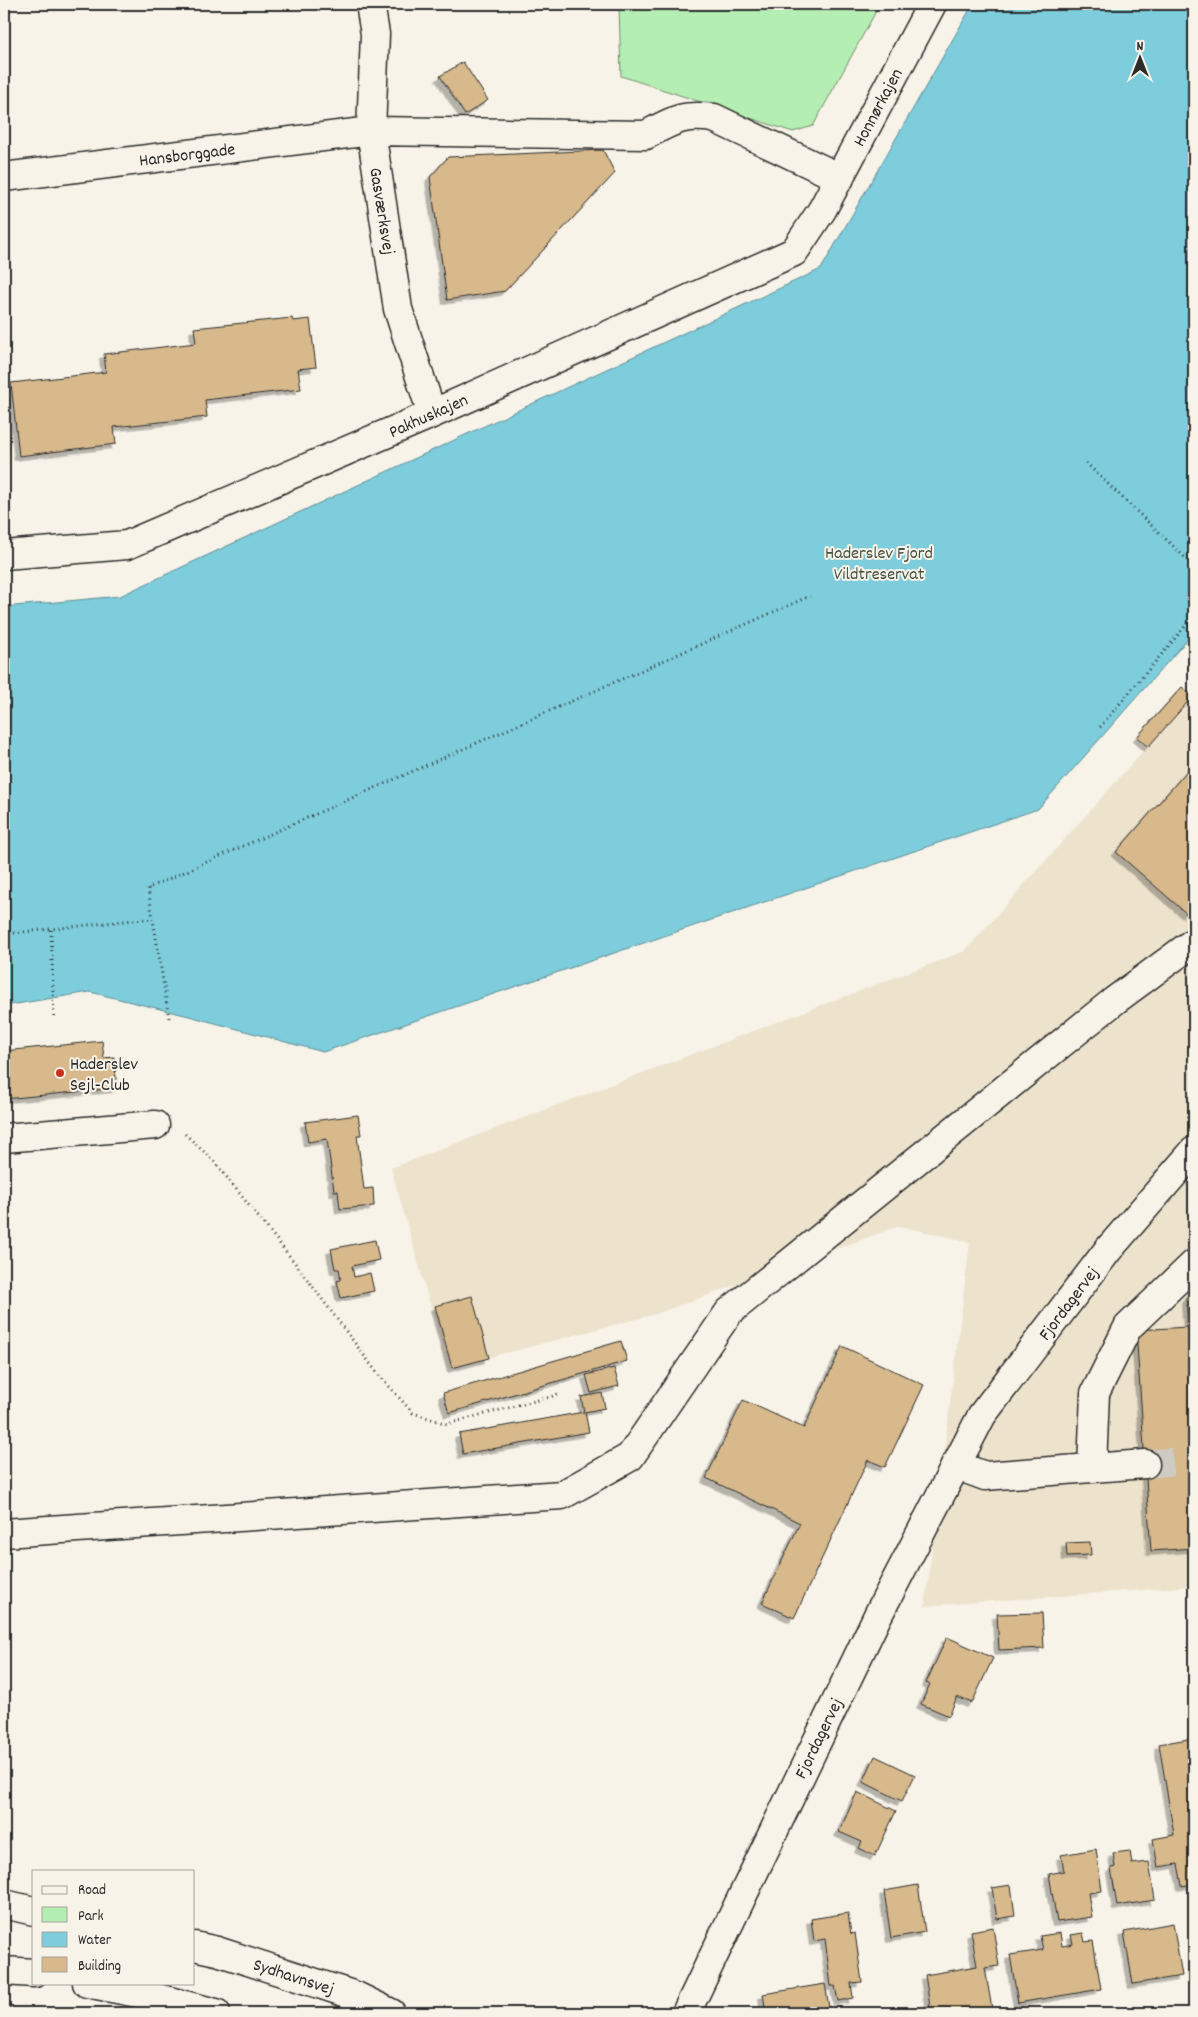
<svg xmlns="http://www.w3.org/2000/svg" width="1198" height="2017" font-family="Dekko,sans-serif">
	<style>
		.built { fill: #ede2cc }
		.green { fill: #b5eeb2; stroke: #708c6e }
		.water { fill: #7ecddc; stroke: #5d8c95 }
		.building { fill: #d7b98b; stroke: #2b2b2b; filter: url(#shadow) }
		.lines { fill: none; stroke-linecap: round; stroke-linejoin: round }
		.minor-tunnel { stroke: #cecbc2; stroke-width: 28; stroke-dasharray: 28 14; stroke-linecap: butt }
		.minor-casing { stroke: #2b2b2b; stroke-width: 31 }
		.path { stroke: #2b2b2b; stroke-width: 3; stroke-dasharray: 1 4; stroke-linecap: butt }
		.minor { stroke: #f7f3e8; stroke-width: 28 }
		.poi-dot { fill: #c8321e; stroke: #f7f3e8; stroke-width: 2 }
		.labels { text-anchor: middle; stroke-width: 4; stroke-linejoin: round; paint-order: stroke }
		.street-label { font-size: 18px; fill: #2b2b2b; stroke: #f7f3e8 }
		.park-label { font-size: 18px; fill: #475246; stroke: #f7f3e8 }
		.poi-label { font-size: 18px; fill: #2b2b2b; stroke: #f7f3e8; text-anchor: start }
	</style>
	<defs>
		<filter id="shadow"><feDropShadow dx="-4.5" dy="4.5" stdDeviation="0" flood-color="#0004"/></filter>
	</defs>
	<rect width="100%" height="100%" fill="#f7f3e8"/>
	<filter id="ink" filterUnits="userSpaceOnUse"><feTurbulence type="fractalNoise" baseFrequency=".02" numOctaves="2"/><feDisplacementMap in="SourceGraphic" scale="10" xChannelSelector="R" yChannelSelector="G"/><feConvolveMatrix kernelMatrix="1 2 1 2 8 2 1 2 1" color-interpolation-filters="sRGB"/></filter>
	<g filter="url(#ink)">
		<path class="built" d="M1194,694V1586L925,1606L970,1242L899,1226L656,1314L448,1368L391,1168L965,951Z"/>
		<path class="green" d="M619,4H880L813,126L793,132L621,76Z"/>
		<path class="water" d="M973,4H1194V632L1038,809L323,1052L189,1016L90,992L4,1006V607L120,596L821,269Z"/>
		<path class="building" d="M463,62L488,100L465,115L440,76Z
			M603,150L615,173L505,291L447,300L430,177L448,157Z
			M292,318L293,321L310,319L316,367L298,369L301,389L205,400L207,417L114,427L116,444L19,456L11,383L106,372L104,354L196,343L194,328Z
			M1182,687L1193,696L1148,747L1137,737Z
			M1194,763V905L1187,914L1116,852Z
			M102,1041L104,1058L114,1057L117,1088L4,1099V1051Z
			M358,1115L361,1135H357L364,1189L373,1188L374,1206L340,1209L338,1191H334L327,1139L308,1142L305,1122Z
			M375,1240L379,1260L352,1266L354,1277L370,1273L374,1291L341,1298L337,1281L341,1280L339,1269H335L331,1249Z
			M1194,1289V1325H1188L1186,1298Z
			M472,1296L489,1358L452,1368L435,1306Z
			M1188,1327L1190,1354L1194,1353V1374H1191L1194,1420V1548L1151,1551L1136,1330Z
			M621,1341L627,1361L449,1413L443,1393Z
			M842,1346L924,1385L885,1467L868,1460L794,1618L762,1603L800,1523L706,1478L743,1400L804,1428Z
			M614,1368L619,1386L591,1393L586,1375Z
			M602,1393L605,1408L585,1412L589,1432L463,1454L459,1434L584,1412L581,1397Z
			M1090,1542L1091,1555L1067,1556L1066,1543Z
			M1042,1613L1044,1648L999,1650L997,1614Z
			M947,1637L993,1658L972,1703L957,1697L949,1716L921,1704L930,1684L926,1683Z
			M1194,1738V1884L1182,1886L1178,1864L1158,1867L1153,1839L1174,1835L1159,1744Z
			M875,1756L915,1775L902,1801L863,1782Z
			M857,1792L896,1811L875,1856L859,1848L862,1842L839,1832Z
			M1096,1849L1102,1891L1088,1893L1092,1917L1057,1922L1049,1874L1064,1871L1061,1855Z
			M1130,1851L1132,1864L1149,1862L1155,1900L1117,1906L1111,1868L1115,1867L1113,1853Z
			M918,1885L925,1932L891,1938L884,1891Z
			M1011,1885L1015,1916L997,1919L992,1888Z
			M848,1913L851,1934L855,1933L862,1982L851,1983L853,1998L838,2001L835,1986H831L825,1939L814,1941L811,1919Z
			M1173,1923L1182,1976L1133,1984L1124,1932Z
			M993,1927L999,1966L985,1968L992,2009L966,2013H931L925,1975L977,1966L971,1931Z
			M1060,1933L1062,1946L1073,1944L1071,1935L1083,1933L1085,1942L1093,1941L1101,1989L1018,2003L1010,1955L1043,1950L1040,1936Z
			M825,1984L830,2013H766L763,1994Z
			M5,2008L32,2013H4Z"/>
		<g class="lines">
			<path class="minor-tunnel" d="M1145,1464L1194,1460"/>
			<defs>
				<path id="minor" d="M370,4L375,34L371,131L398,309L432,414
					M4,177L371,131L646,135C674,120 682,114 714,118L840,178
					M4,555L127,545L432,414L794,252L822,210L932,4
					M4,1138L155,1125
					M955,1465L985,1476L1145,1464
					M1092,1468L1095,1393L1128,1327L1194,1264
					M4,1533L562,1495L630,1457L729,1312L1114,1001L1194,942
					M4,1904L34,1911
					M194,1946L217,1951L356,1996L391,2013
					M4,1971L34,1973
					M87,1983L142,1994L216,2013
					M686,2013L878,1615L982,1415L1108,1250L1194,1151"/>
			</defs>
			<use href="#minor" class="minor-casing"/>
			<path class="path" d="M1086,463L1194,566
				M1100,727L1194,616
				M51,930L54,1020
				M4,934L153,918
				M169,1018L148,888L810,596
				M185,1134L213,1160L295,1263L378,1374L413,1413L447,1424L561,1394"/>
			<use href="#minor" class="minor"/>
		</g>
	</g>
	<circle class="poi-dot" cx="60" cy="1073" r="5"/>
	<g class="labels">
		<g class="street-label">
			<text transform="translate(877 107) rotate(-62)" y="6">Honnørkajen</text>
			<text transform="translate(187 154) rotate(-7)" y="6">Hansborggade</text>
			<text transform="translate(383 211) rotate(81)" y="6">Gasværksvej</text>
			<text transform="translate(428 415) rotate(-24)" y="6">Pakhuskajen</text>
			<text transform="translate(1068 1303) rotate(-53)" y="6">Fjordagervej</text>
			<text transform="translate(818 1738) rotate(-64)" y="6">Fjordagervej</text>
			<text transform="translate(294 1976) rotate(18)" y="6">Sydhavnsvej</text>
		</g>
		<g class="park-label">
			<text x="879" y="558">Haderslev Fjord<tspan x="879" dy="21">Vildtreservat</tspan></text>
		</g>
		<g class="poi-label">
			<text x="70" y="1069">Haderslev<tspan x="70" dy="21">Sejl-Club</tspan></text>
		</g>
	</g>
	<rect width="1198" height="2017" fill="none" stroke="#f7f3e8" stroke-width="20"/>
	<rect x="10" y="10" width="1178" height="1997" fill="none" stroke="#2b2b2b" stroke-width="2" filter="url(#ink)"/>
	<rect x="32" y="1870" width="162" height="115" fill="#f7f3e8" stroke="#a5a39c"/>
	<rect x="42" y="1886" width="25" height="8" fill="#f7f3e8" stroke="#a5a39c"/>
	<text x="78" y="1894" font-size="15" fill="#2b2b2b">Road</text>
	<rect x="42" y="1907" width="25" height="15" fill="#b5eeb2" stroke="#a5a39c"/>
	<text x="78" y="1920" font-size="15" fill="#2b2b2b">Park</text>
	<rect x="42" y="1932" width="25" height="15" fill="#7ecddc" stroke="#a5a39c"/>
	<text x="78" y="1944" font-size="15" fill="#2b2b2b">Water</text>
	<rect x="42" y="1957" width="25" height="15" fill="#d7b98b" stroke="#a5a39c"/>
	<text x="78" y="1970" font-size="15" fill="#2b2b2b">Building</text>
	<g transform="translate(1140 58)" stroke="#f7f3e8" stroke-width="4" paint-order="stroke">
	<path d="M0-4L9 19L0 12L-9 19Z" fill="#2b2b2b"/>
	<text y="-8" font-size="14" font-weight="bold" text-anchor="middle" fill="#2b2b2b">N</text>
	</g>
</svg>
